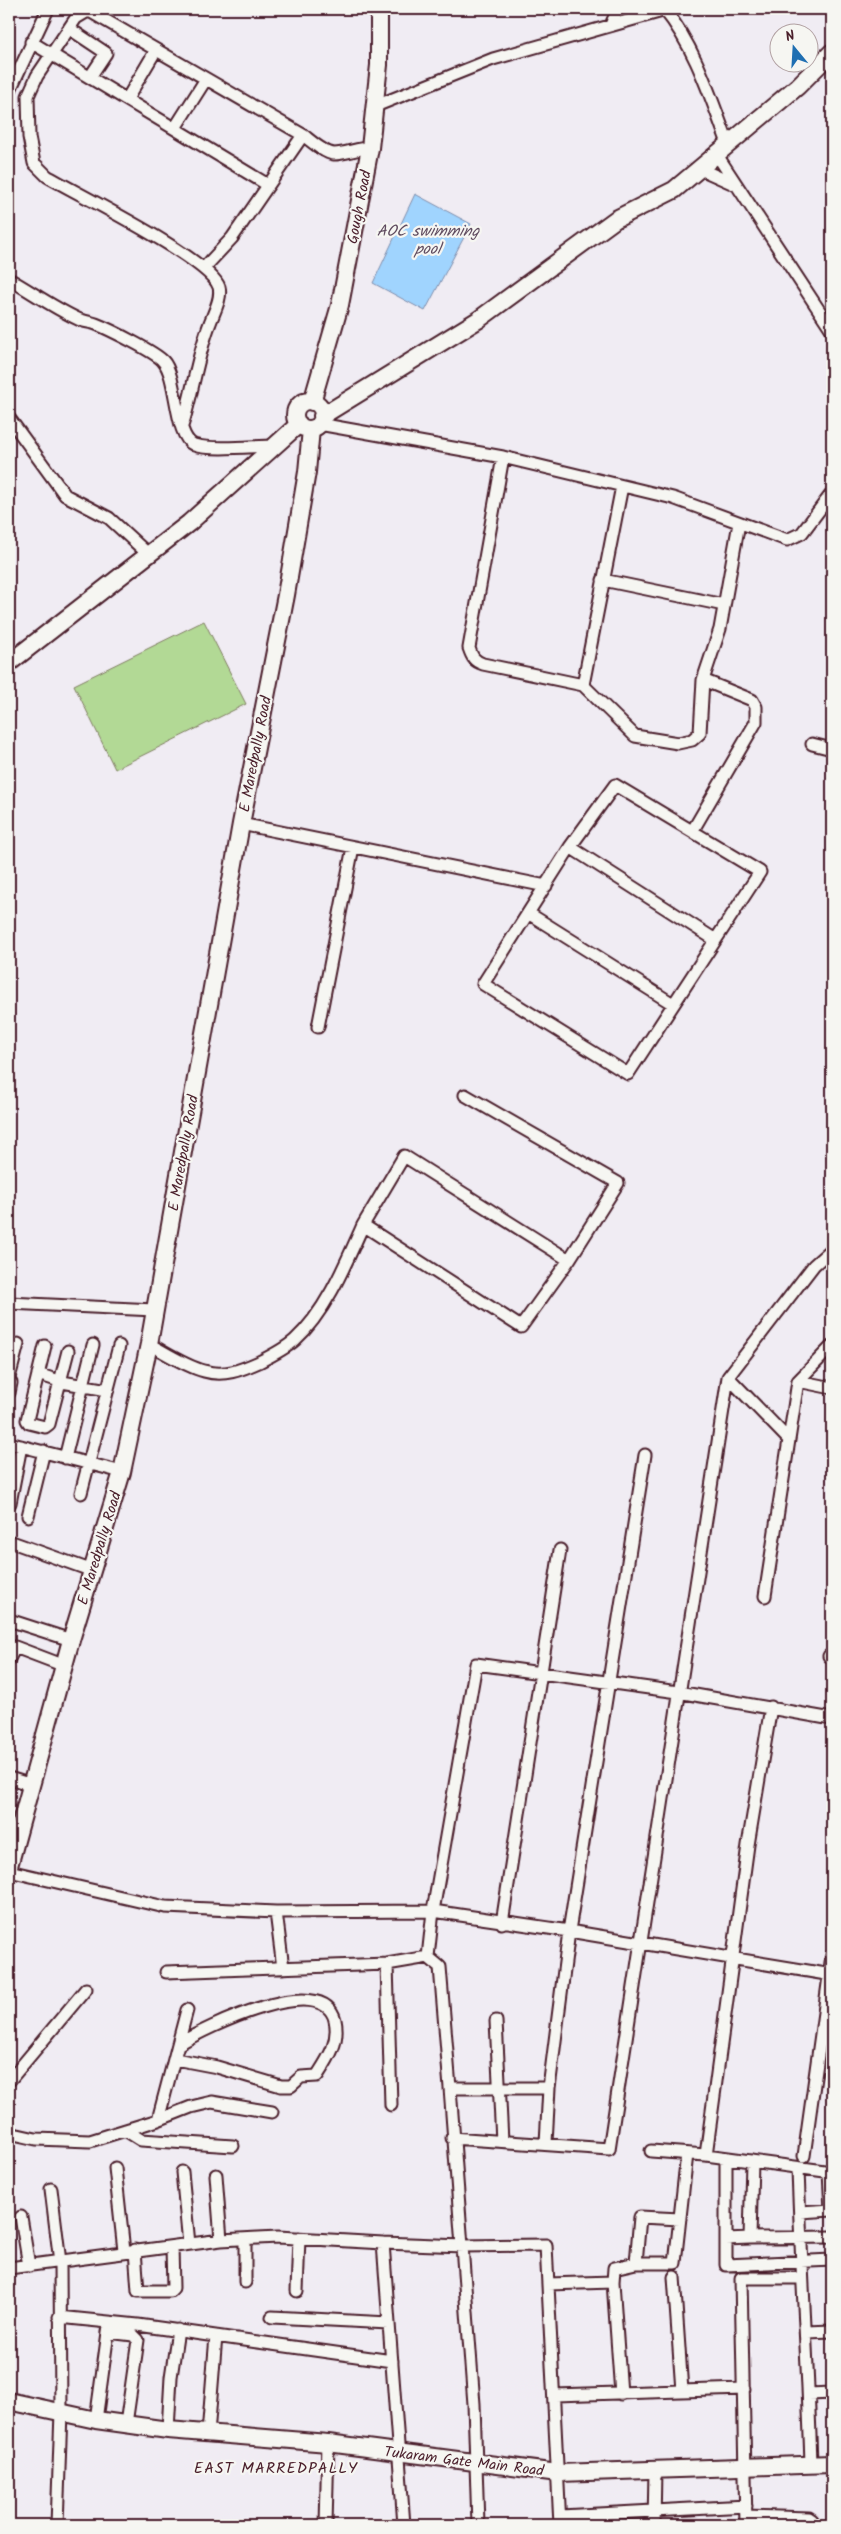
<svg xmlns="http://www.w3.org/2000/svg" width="841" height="2534" font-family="Kalam,sans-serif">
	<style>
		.green { fill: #b2d995; stroke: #7e7c60 }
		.water { fill: #a0d4fe; stroke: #7e8caa }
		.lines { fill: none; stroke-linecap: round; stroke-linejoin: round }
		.street-casing { stroke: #4a1f2b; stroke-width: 15 }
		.secondary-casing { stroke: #4a1f2b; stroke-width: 20 }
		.street { stroke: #f6f6f2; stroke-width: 11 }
		.secondary { stroke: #f6f6f2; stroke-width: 16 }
		.labels { text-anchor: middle; stroke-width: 4.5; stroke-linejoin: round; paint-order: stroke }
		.street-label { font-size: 15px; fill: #4a1f2b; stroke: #f6f6f2 }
		.water-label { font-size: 16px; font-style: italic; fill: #604c60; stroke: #f6f6f2 }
		.neighbourhood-label { font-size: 16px; letter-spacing: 1px; fill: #4a1f2b; stroke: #f6f6f2 }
	</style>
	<rect width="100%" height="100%" fill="#f0ecf3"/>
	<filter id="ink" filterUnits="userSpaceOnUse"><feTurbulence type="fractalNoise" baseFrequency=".02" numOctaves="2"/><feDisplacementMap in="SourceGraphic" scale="10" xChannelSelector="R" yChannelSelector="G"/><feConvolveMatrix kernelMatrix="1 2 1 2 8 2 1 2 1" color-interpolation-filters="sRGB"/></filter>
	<g filter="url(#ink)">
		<path class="green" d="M204,621L246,704L115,769L74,685Z"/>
		<path class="water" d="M415,194L471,224L425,311L373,283Z"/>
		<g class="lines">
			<defs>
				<path id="street" d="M664,9C696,48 711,99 729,146
					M611,25L618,9
					M70,29L106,53L90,77
					M31,42L268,185
					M9,92L48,9
					M127,99L156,50
					M373,107L493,59L666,10
					M175,128L206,79
					M717,155L832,330
					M698,168L736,185
					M204,268L232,238L303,135
					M9,279C32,292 54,308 78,319C84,322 91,322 96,324C109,329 155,352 163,361C178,377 174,437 194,445C211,451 255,446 274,446
					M9,418L65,495L109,518L148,554
					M319,424L503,457L673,498L787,540L802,533L832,493
					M182,426C193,392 197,356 210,323C214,312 222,298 219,287C210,259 77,194 47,176L34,163L29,137L28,96L37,76L76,18L86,12H91L303,135C311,141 324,153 334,154C345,154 358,148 370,148
					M503,457L469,648C472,657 474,661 483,664L583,685
					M622,486L583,685L635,736L678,743L692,740L700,733L703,680L720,629L739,523
					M603,580L724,605
					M812,744L832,749
					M615,785L760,872L628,1074L483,984L570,847Z
					M241,824L546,886
					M693,830L756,722V707L752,700L703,680
					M570,847L714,939
					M528,913L673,1004
					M318,1027L353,847
					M363,1225L404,1156L569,1260
					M9,1303L154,1310
					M149,1344C166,1353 185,1366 204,1371C224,1377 241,1370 259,1362C271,1356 285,1349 295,1340C326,1312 346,1263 363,1225L521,1327L569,1260L618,1183L465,1095
					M45,1346L27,1420L29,1423L45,1427L49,1424L68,1351
					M38,1374L62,1382L108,1390
					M728,1377L814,1265L832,1249
					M9,1378L18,1344
					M9,1380L11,1383L9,1393
					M798,1381L832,1346
					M9,1443L122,1472
					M65,1458L93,1345
					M81,1493L119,1346
					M10,1503L21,1446
					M28,1516L44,1451
					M9,1541L93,1571
					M765,1596L789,1440
					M9,1620L71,1640
					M829,1656L832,1657
					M9,1659L15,1647L65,1666
					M9,1778L32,1785
					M9,1871L165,1907L276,1912L433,1911L569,1931L832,1975
					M276,1912L283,1968
					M502,1923L560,1550
					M387,1964L391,2105
					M166,1972L387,1964L428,1957
					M496,2021L502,2141
					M175,2059L217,2067L281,2086H291L301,2077L317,2076C328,2059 340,2042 335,2020C323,1970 205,2028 179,2044
					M9,2081L86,1989
					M450,2088L474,2404L478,2525
					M549,2088H450L440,1967L428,1957L433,1911L476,1664L678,1692L832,1719
					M158,2120L187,2010
					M125,2130L141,2140L233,2146
					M9,2133L36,2139L90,2141L158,2120L191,2107L212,2102L272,2112
					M452,2138L609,2149L728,1377L789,1440L798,1381L832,1388
					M546,2143L549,2088L569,1931L645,1455
					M651,2151L706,2155L832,2172
					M706,2155L748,1845L771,1707
					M804,2156L832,1955
					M726,2159V2265L832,2260
					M752,2161L750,2238L832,2237
					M115,2168L124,2251
					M798,2168C801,2267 808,2365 811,2464
					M182,2172L189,2244
					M829,2172L831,2210
					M216,2175L221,2240
					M51,2189L60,2262L61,2412L57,2525
					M800,2212L832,2210
					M21,2217L29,2266
					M245,2239V2282
					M726,2239L750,2238
					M135,2250L138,2291H170L173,2288L172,2247
					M636,2263L640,2217L680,2219
					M9,2268L221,2240L278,2237L383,2243
					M674,2277L682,2391
					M613,2282L614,2268L636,2263H675L687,2154
					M548,2284L613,2282L621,2394
					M297,2291L299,2238
					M59,2317L138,2325L392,2361
					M272,2317L389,2323
					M108,2332L133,2335L138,2340L126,2424
					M807,2332L832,2331
					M809,2394L832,2393
					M555,2395L744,2389
					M96,2420L109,2325
					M168,2430L171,2377L178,2330
					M208,2434L216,2336
					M561,2516L746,2506
					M746,2516L809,2518L812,2520L813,2525
					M326,2525L328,2443
					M404,2525L383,2243L463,2246L546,2245L560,2525
					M654,2525L655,2470
					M746,2525L741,2278H802"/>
				<path id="secondary" d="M295 415a14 14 0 1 1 28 0a14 14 0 1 1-28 0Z
					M312,402L340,305L370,148L379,65V9
					M322,416L478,320L616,219L674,190L798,86L832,52
					M9,663L189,523L299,424
					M9,1866L71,1640L122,1472L149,1344L241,824L286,595L307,472L311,429
					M9,2401L96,2420L168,2430L328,2443L558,2473L832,2464"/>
			</defs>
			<use href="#street" class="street-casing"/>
			<use href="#secondary" class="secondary-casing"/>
			<use href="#street" class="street"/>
			<use href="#secondary" class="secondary"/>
		</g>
	</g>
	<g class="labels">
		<g class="street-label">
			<text transform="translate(359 207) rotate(-79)" y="5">Gough Road</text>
			<text transform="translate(255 754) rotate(-79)" y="5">E Maredpally Road</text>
			<text transform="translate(183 1153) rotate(-80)" y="5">E Maredpally Road</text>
			<text transform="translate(99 1548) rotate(-73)" y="5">E Maredpally Road</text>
			<text transform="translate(464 2461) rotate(7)" y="5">Tukaram Gate Main Road</text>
		</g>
		<g class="water-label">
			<text x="428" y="236">AOC swimming<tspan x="428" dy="18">pool</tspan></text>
		</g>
		<g class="neighbourhood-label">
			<text x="276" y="2473">EAST MARREDPALLY</text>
		</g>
	</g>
	<rect width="841" height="2534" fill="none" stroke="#f6f6f2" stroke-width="30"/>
	<rect x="15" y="15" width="811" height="2504" fill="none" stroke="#4a1f2b" stroke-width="2" filter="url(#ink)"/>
	<g transform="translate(794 48) rotate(342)"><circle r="24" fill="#f6f6f2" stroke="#b1a0a2"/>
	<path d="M0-4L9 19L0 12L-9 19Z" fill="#1f6fb2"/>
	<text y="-8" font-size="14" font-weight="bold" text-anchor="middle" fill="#4a1f2b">N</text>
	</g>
</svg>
